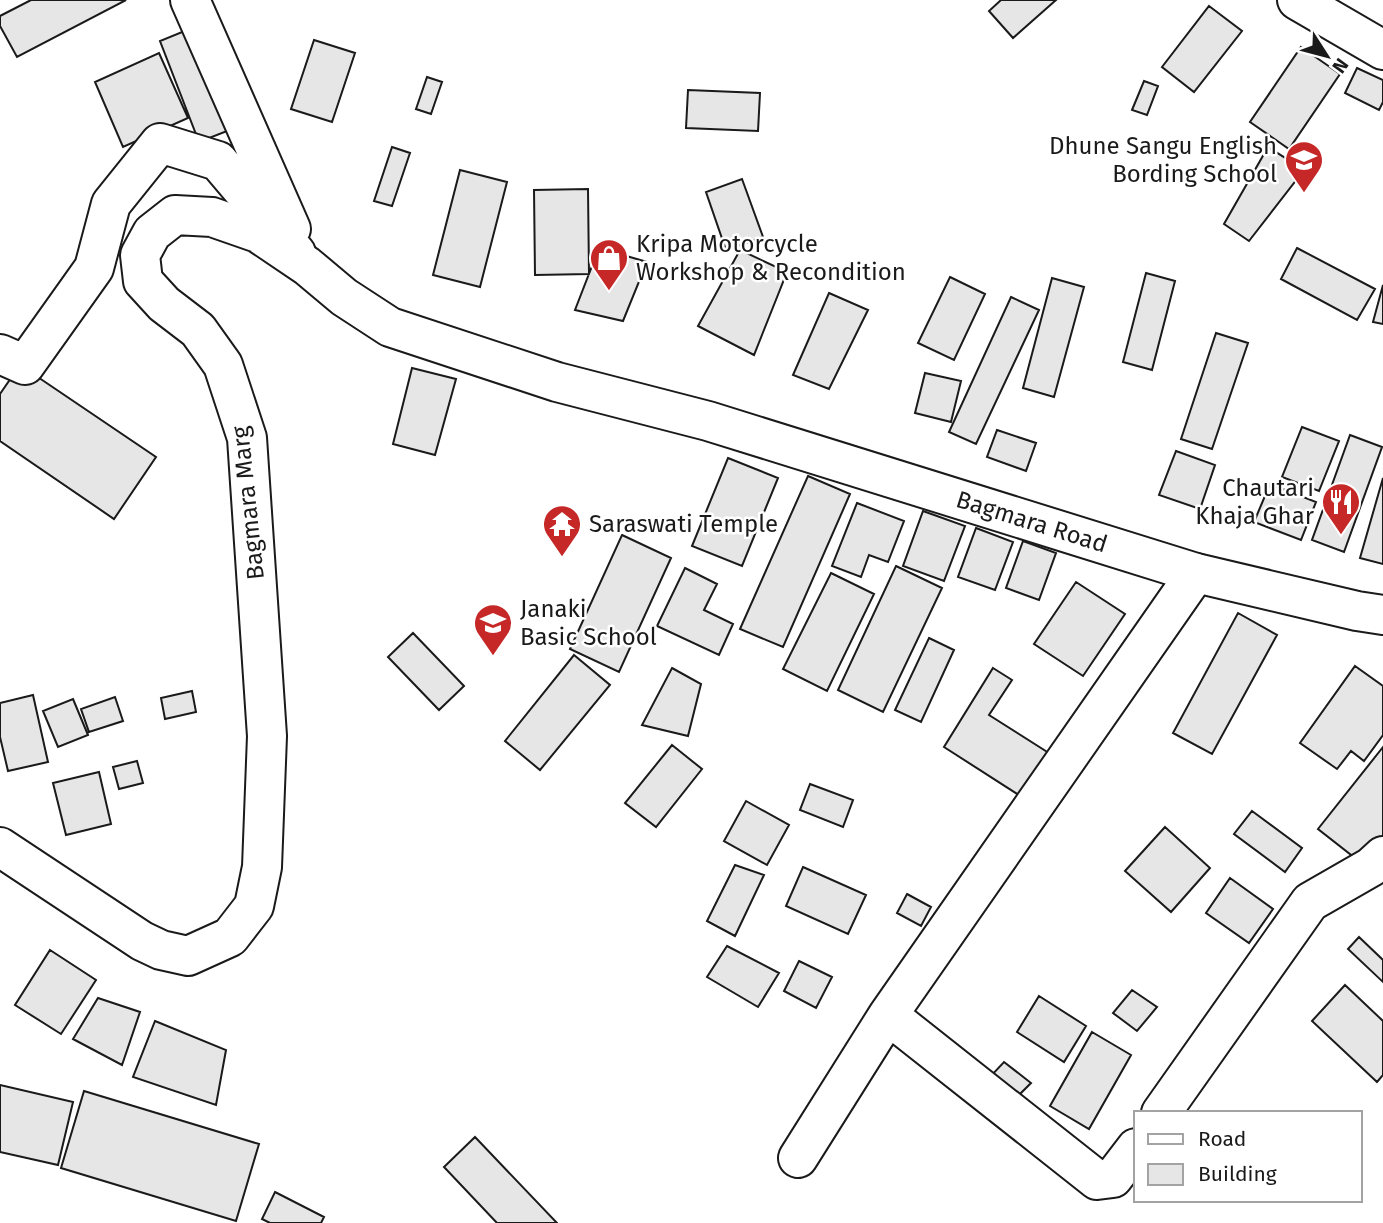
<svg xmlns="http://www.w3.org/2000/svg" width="1383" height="1223" font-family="'Fira Sans',sans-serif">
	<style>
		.building { fill: #e6e6e6; stroke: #1a1a1a; stroke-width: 2 }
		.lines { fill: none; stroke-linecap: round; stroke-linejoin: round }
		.street-casing { stroke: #1a1a1a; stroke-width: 42 }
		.secondary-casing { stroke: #1a1a1a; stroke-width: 42 }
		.street { stroke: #fff; stroke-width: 38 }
		.secondary { stroke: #fff; stroke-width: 38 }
		.labels { text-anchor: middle; stroke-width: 5; stroke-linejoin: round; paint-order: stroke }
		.poi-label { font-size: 24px; fill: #1a1a1a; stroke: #fff; text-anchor: start }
		.street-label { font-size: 24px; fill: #1a1a1a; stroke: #fff }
	</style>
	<rect width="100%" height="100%" fill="#fff"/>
	<path class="building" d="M31,0H126L17,57L0,26V16Z
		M1001,0H1056L1013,38L989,11Z
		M1209,6L1242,31L1194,92L1162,67Z
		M187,30L240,126L199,142L160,41Z
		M314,40L355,53L332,122L291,109Z
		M1301,47L1340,74L1289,149L1250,122Z
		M159,53L188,118L123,147L95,82Z
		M1357,68L1383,80V102L1379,110L1345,93Z
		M427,77L442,82L431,114L416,109Z
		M1144,81L1158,86L1147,115L1132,110Z
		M688,90L760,93L758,131L686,128Z
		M392,147L410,153L392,206L374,201Z
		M1268,147L1304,170L1249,241L1224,224Z
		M460,170L507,182L480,287L433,275Z
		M742,179L763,237L726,250L706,192Z
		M588,189L589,274L535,275L534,190Z
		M599,248L647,262L623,321L575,310Z
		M1297,248L1375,289L1357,320L1281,279Z
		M740,250L787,272L754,355L698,326Z
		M1146,273L1175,281L1152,370L1123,362Z
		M950,277L985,294L954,360L918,343Z
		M1052,278L1084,287L1054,397L1023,388Z
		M1383,285V324L1373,322Z
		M829,293L868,310L829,389L793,375Z
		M1011,297L1039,310L976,444L949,432Z
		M1216,333L1248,343L1212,449L1181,439Z
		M20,365L156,457L114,519L0,441V394Z
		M412,368L456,379L435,455L393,444Z
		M925,373L961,381L951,422L915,413Z
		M1302,427L1339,441L1319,491L1282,477Z
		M997,430L1036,443L1026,471L987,457Z
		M1350,435L1382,447L1344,552L1312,540Z
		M1176,451L1215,465L1200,509L1159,495Z
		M728,458L778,478L742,566L692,546Z
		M808,476L850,494L783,647L740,629Z
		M1383,478V564L1360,558Z
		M1270,484L1316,502L1301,540L1254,522Z
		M857,503L904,521L888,562L869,555L861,577L832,566Z
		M923,511L965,526L944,581L903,566Z
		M976,528L1013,542L995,590L958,577Z
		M622,535L671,558L619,672L570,649Z
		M1023,541L1056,553L1039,600L1006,588Z
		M896,566L942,588L883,712L838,690Z
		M685,568L717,584L704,610L733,624L719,655L657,626Z
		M831,573L874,594L827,691L783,669Z
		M1076,582L1125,614L1083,676L1034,644Z
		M1238,613L1277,635L1212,754L1173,733Z
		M413,633L464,686L439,710L388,657Z
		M929,638L954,650L921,722L895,710Z
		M574,655L610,685L540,770L505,741Z
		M1355,666L1383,686V735L1364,761L1351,751L1337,769L1300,743Z
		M672,668L701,684L688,736L642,725Z
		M993,668L1012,680L989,715L1052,755L1025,799L944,747Z
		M192,691L196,712L165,719L161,698Z
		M33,695L48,762L8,771L0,737V703Z
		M115,697L123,721L89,732L81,709Z
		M73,699L88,735L58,747L43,711Z
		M672,745L702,769L656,827L625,803Z
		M1383,747V841L1364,865L1318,829Z
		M137,761L143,783L119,789L113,767Z
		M99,772L111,824L66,835L53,783Z
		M810,784L853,800L843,827L800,810Z
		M746,801L789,825L767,865L724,841Z
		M1252,811L1302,848L1285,872L1234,834Z
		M1165,827L1210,868L1171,912L1125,871Z
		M735,865L764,875L735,936L707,921Z
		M803,867L866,895L848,934L786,906Z
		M1230,878L1273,909L1249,943L1206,913Z
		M907,894L931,907L921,926L897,913Z
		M1359,937L1383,960V982L1348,949Z
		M727,946L779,973L758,1007L707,977Z
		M50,950L96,980L61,1034L15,1005Z
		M799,961L832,977L816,1008L784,991Z
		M1345,985L1383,1021V1075L1377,1082L1312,1021Z
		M1132,990L1157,1007L1137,1031L1113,1013Z
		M1039,996L1086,1026L1064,1062L1017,1032Z
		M98,998L140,1012L122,1065L73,1039Z
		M155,1021L226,1050L216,1105L133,1077Z
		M1092,1032L1131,1055L1089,1129L1050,1106Z
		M1004,1062L1031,1083L1014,1100L987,1080Z
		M0,1085L73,1102L58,1165L0,1152Z
		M84,1091L259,1144L236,1221L61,1168Z
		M475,1137L557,1223H497L444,1167Z
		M275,1192L324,1217L321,1223H270L262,1219Z"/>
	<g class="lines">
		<defs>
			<path id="street" d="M190,0L291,229
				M1297,0L1383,50
				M0,354L25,365L94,268L111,204L160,143L218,161L296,253
				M888,1015L1196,573
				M1161,1113L1310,902L1371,867L1383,856
				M798,1158L888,1015L1097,1180L1113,1178L1136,1148"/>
			<g id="secondary">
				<path id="s1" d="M0,847L142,941L161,950L188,956L230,937L254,906L262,867L267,736L247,438L223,365L198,330L164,304L143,281L140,255L152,233L175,215L212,217L258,233L307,266L344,297L390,327L557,382L708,421L1196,573L1357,611L1383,615"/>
			</g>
		</defs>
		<use href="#street" class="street-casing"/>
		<use href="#secondary" class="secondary-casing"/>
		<use href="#street" class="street"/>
		<use href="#secondary" class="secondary"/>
	</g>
	<defs>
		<symbol id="school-pin" viewBox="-11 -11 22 30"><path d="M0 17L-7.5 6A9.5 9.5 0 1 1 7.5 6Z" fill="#c62828" stroke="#fff"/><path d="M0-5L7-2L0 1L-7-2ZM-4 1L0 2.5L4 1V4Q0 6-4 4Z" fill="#fff"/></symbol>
		<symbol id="shop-pin" viewBox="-11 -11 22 30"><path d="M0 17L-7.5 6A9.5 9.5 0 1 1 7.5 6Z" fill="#c62828" stroke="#fff"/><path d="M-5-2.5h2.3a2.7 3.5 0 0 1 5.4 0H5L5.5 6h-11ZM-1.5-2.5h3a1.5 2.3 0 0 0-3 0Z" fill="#fff"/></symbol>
		<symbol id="restaurant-pin" viewBox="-11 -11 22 30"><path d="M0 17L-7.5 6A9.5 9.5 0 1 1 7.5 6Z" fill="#c62828" stroke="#fff"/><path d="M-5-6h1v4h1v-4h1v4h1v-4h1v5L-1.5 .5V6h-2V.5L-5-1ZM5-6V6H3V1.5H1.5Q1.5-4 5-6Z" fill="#fff"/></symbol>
		<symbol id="temple-pin" viewBox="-11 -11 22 30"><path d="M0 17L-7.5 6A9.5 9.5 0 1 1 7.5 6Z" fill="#c62828" stroke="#fff"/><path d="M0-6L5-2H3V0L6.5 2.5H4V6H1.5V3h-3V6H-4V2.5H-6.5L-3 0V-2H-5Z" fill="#fff"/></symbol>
	</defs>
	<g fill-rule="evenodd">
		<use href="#school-pin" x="1282" y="138" width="44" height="60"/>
		<use href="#shop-pin" x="587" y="236" width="44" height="60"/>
		<use href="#restaurant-pin" x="1319" y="480" width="44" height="60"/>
		<use href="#temple-pin" x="540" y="502" width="44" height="60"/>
		<use href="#school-pin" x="471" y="601" width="44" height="60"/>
	</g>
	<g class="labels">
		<g class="poi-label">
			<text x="1277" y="154" text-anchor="end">Dhune Sangu English<tspan x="1277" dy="28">Bording School</tspan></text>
			<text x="636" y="252">Kripa Motorcycle<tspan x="636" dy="28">Workshop &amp; Recondition</tspan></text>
			<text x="1314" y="496" text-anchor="end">Chautari<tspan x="1314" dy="28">Khaja Ghar</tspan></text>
			<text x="589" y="532">Saraswati Temple</text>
			<text x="520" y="617">Janaki<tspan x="520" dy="28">Basic School</tspan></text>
		</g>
		<g class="street-label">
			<text transform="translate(248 503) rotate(-96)" y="8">Bagmara Marg</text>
			<text dy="8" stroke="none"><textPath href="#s1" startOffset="1967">Bagmara Road</textPath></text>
		</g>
	</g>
	<rect x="1134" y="1111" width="228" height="91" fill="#ffffff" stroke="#a3a3a3" stroke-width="2"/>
	<rect x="1148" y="1134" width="35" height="10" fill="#ffffff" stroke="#a3a3a3" stroke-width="2"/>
	<text x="1198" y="1146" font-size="21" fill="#1a1a1a">Road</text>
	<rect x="1148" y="1164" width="35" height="21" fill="#e6e6e6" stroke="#a3a3a3" stroke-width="2"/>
	<text x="1198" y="1181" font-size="21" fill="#1a1a1a">Building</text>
	<g transform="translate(1327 56) rotate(126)" stroke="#ffffff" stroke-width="5" paint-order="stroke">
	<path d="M0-5L12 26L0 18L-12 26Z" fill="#1a1a1a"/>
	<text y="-10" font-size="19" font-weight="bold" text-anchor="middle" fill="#1a1a1a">N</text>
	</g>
</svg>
